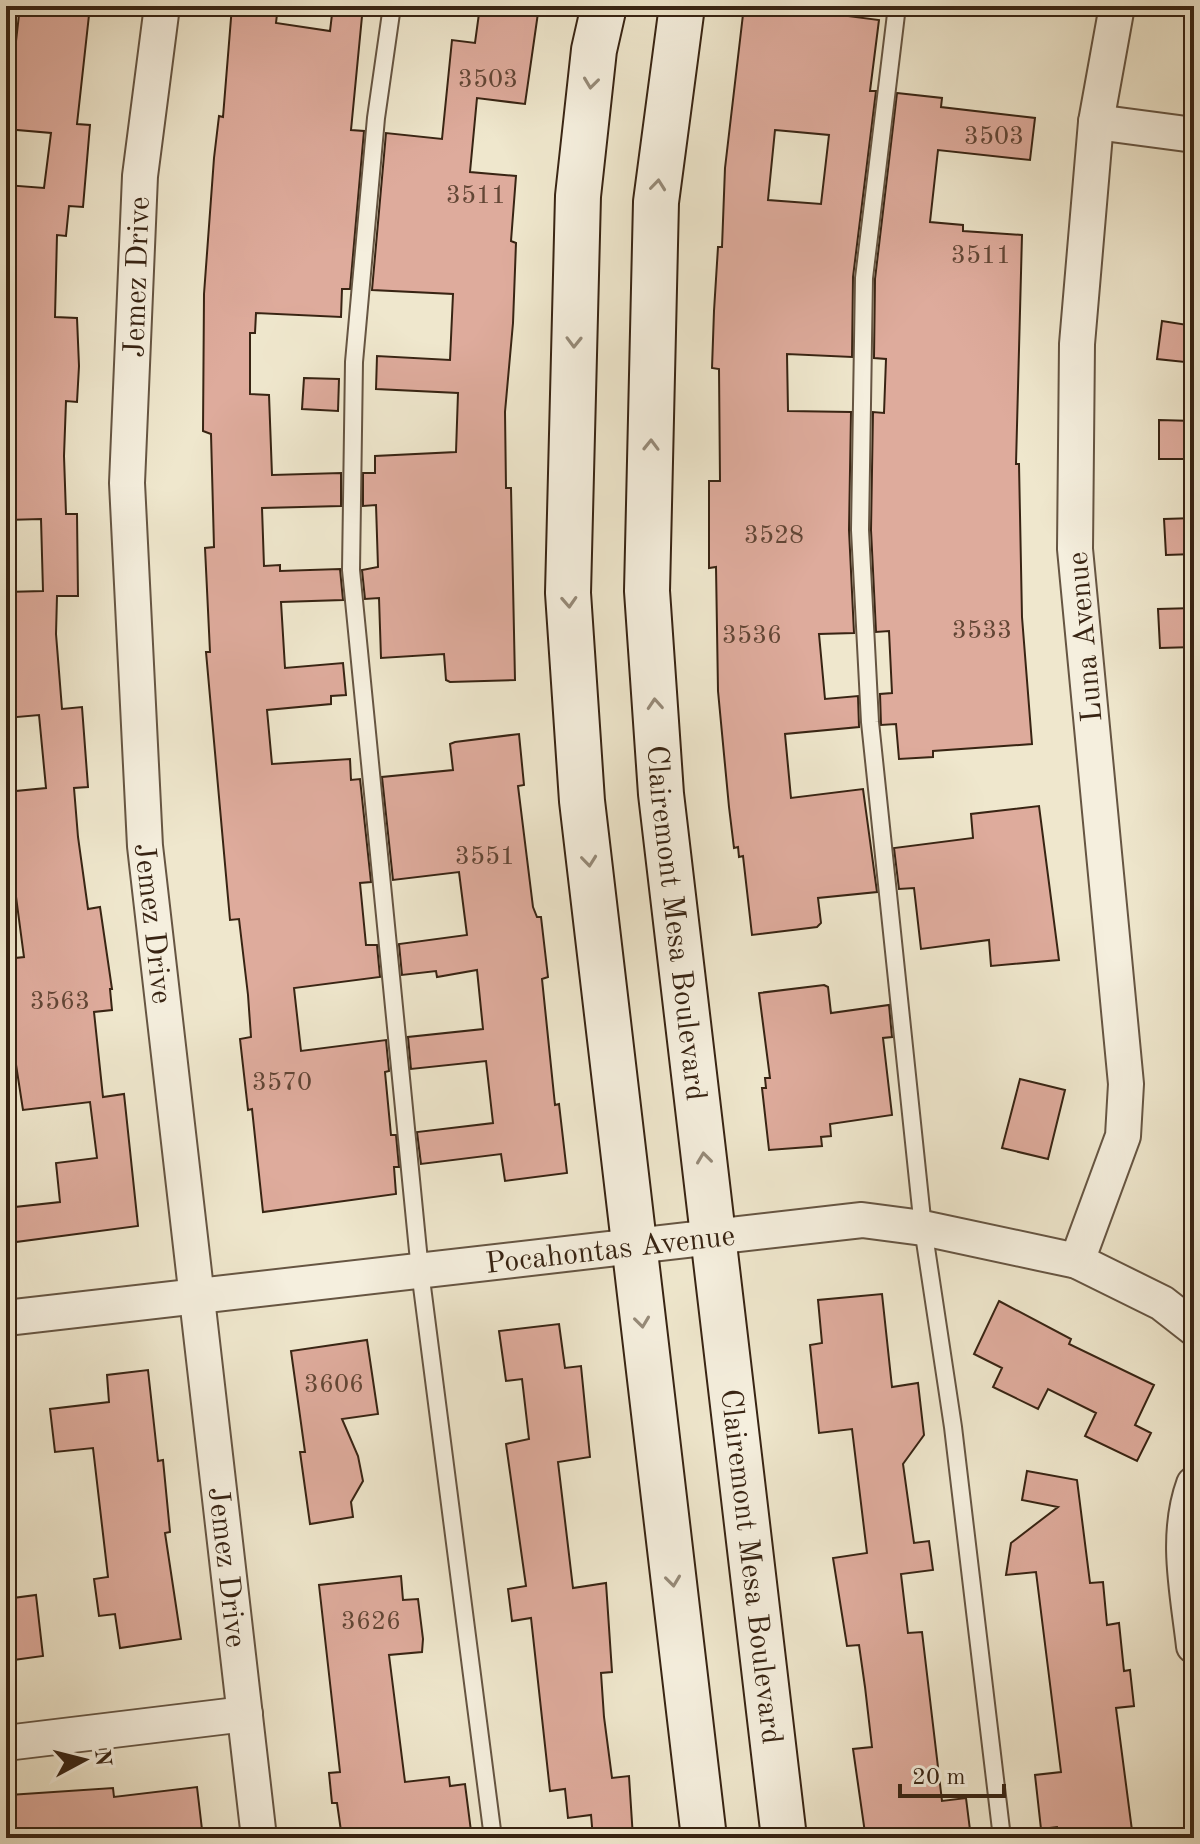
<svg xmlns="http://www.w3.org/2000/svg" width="1200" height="1844" font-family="'Old Standard TT',serif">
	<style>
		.building { fill: #deab9c; stroke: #382413; stroke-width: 2; fill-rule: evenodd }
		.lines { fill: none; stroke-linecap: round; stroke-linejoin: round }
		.lane-casing { stroke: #665542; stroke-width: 20 }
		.street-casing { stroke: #665542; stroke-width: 38 }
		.secondary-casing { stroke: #382413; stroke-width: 48 }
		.lane { stroke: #f5efde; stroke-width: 16 }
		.street { stroke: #f5efde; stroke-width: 34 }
		.secondary { stroke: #f5efde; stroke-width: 44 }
		.oneway { stroke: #968a78 }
		.labels { text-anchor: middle; stroke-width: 6; stroke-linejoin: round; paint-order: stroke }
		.number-label { font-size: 26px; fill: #624635 }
		.street-label { font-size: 30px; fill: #382413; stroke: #f5efde }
	</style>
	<rect width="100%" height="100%" fill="#efe7cd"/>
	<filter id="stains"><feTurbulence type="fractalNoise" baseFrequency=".0025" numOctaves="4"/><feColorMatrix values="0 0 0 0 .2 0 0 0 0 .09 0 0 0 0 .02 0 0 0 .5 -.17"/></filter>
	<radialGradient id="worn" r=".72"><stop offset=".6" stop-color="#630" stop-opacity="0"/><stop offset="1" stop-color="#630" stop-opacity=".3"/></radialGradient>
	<path class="building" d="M20,6H90L77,124L90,125L83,207L69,206L66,236L57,235L55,317L77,318L79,366L77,402L66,401L64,456L66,514H77L78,596H57L56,634L62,709L82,707L88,787L74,788L78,837L88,909L100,907L112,989H110L112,1010L94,1012L103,1097L124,1094L138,1226L8,1243L6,1208L60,1202L56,1163L97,1158L90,1102L23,1110L6,1000V959L24,957L9,844L6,792L46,788L39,715L6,718V592L43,591L41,519L6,520V185L44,188L51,133L6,129Z
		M232,6H278L276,23L330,31L333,6H363L351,130L364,131L350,289H342L341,317L256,313L255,333H250V394L269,395L272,475L341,473V506L262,508L264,566L280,565V571L340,569L343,600L281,602L285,668L343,663L346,695L331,696V704L267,710L272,764L350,759L351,780L360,779L371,882L360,883L366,945H377L380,977L294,988L301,1051L386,1040L389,1071L385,1072L391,1135H396L399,1167H394L396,1194L263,1212L252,1109L248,1110L240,1039L251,1037L248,995L239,919L230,920L206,652H210L205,548L214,547L211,434L203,431L204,294L214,158L219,116L223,117Z
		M480,6H539L525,104L477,98L470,172L516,176L511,241L516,243L513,323L505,412L506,488H511L515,680L450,682L446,680L444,654L381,658L379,598L365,599L362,570L378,567L376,505L363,506V473H375V456L456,452L458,393L376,389L377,356L450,360L453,294L372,290L386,133L442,139L452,40L475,43Z
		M744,6H810L809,11L879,20L870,91H876L853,277L852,357L787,354L788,411L851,412L849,530L854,633L819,634L825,699L858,696L859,727L785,734L791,798L863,789L877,892L818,898L821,923L817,927L752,935L743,856L739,857L738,847L734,848L729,807L718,691L716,567L709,568V481H720L719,369L712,368L714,311L718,247H722L725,168ZM775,130L829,135L821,204L768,200Z
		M897,93L942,98L941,107L1035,118L1030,160L938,150L930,222L963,225V231L1022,235L1016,464H1019L1022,617L1032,744L933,751V757L899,759L896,724L881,725L880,694L892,693L889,631L876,632L871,530L873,412L884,413L886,359L874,358L875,279Z
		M1162,321L1194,326V363L1157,359Z
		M304,378L339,379L338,411L302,409Z
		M1159,420L1194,421V459H1159Z
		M1194,518V554L1166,555L1164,519Z
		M1194,608V647L1160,648L1158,609Z
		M519,734L524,785L518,786L533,907L537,917H541L548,977L542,979L555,1105L559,1104L567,1173L505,1181L501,1154L421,1164L417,1132L493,1123L486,1061L411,1069L408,1037L483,1029L477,970L437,977L436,971L402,975L399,944L467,935L459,872L393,880L382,777L453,770L450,744L455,742Z
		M1039,806L1059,960L991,966L989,940L921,949L914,888L899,889L894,848L973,838L971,814Z
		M824,985L828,987L831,1013L889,1005L892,1037L883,1038L892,1115L830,1124L831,1136L821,1137L822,1146L769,1150L762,1088H766L765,1078H770L759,993Z
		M1020,1079L1065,1090L1048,1159L1002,1148Z
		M882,1294L892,1387L918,1383L924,1435L903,1464L914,1543L929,1541L933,1570L901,1574L908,1633L922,1632L942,1801L966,1798L971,1838H900L895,1829L865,1833L853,1749L872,1747L865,1687L859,1645L847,1646L833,1558L867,1553L852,1429L819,1433L810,1345L822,1343L818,1300Z
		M999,1301L1071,1339L1069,1344L1154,1385L1135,1425L1151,1433L1137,1461L1085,1436L1096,1413L1048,1389L1038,1409L993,1387L1002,1368L974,1354Z
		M559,1324L565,1368L581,1366L590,1457L558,1462L573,1588L606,1583L612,1672L601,1673L604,1717L612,1778L629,1776L633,1838H593L591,1815L568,1818L565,1789L550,1791L531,1618L512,1621L508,1589L526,1586L506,1444L529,1439L522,1379L506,1381L499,1331Z
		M367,1340L378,1414L342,1419L358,1456L363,1481L351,1502L353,1517L310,1524L300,1452H305L291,1351Z
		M148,1370L158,1461L163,1460L170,1532L165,1533L181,1639L120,1648L115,1614L99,1616L94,1579L108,1577L93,1448L55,1452L50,1409L109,1402L107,1375Z
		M1027,1471L1077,1480L1090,1583L1103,1582L1107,1625L1119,1623L1124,1671L1130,1670L1134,1706L1116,1708L1133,1838H1059L1057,1827L1041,1829L1035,1775L1061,1772L1036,1572L1006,1575L1011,1543L1058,1507L1022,1500Z
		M401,1576L403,1600L418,1599L423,1639L422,1652L389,1655L405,1782L449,1777L450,1786L465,1784L471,1831L409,1838H342L337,1803H332L329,1773L340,1772L319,1585Z
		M36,1595L43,1656L6,1661V1599Z
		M197,1787L203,1838H121V1833L6,1838V1800L9,1795L113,1788L114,1797Z"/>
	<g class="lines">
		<defs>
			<path id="lane" d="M392,6L376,118L354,362L351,570L420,1271L493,1838
				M897,6L864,278L860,530L870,722L923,1228L953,1427L1002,1838"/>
			<g id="street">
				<path id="s1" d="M162,6L140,176L127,483L145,846L259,1838"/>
				<path d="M1096,122L1194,135"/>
				<path d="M1077,1261L1123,1136L1126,1084L1075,549L1077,344L1096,122L1117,6"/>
				<path id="s2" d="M6,1318L862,1220L923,1228L1077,1261L1162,1303L1194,1328"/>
				<path d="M1194,1484C1175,1536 1188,1593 1194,1646"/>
				<path d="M6,1743L245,1714"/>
			</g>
			<g id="secondary">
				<path d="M604,6L594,50L578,196L568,593L582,801L704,1838"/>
				<path id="s3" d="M682,6L656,202L647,591L661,794L784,1838"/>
			</g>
		</defs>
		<use href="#lane" class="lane-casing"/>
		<use href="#street" class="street-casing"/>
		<use href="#secondary" class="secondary-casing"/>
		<use href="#lane" class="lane"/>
		<use href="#street" class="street"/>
		<use href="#secondary" class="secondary"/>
	</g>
	<defs><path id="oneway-chevron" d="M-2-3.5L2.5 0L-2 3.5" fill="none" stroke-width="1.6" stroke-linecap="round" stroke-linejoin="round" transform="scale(2)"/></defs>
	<g class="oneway">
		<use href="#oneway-chevron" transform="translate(591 83) rotate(97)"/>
		<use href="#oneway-chevron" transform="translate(658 185) rotate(-84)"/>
		<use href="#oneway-chevron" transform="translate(574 342) rotate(91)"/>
		<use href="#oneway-chevron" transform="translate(651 445) rotate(-89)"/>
		<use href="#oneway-chevron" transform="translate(569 602) rotate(87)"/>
		<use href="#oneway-chevron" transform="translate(655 704) rotate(-94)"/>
		<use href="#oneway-chevron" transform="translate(589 861) rotate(84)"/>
		<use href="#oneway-chevron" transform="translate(704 1158) rotate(-97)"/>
		<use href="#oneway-chevron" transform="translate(642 1322) rotate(83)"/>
		<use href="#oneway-chevron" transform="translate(673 1581) rotate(83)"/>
	</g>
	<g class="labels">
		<g class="number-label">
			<text x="488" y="87">3503</text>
			<text x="994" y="144">3503</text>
			<text x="476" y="203">3511</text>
			<text x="981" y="263">3511</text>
			<text x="774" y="543">3528</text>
			<text x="982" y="638">3533</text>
			<text x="752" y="643">3536</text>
			<text x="485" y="864">3551</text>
			<text x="60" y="1009">3563</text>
			<text x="282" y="1090">3570</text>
			<text x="334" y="1392">3606</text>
			<text x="371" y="1629">3626</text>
		</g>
		<g class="street-label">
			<text transform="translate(136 277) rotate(-88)" y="10">Jemez Drive</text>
			<text transform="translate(1084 637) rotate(-95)" y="10">Luna Avenue</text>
			<text dy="10" stroke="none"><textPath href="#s3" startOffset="920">Clairemont Mesa Boulevard</textPath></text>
			<text dy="10" stroke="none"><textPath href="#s1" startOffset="920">Jemez Drive</textPath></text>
			<text dy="10" stroke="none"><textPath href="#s2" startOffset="608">Pocahontas Avenue</textPath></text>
			<text dy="10" stroke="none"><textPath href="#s1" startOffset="1568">Jemez Drive</textPath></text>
			<text dy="10" stroke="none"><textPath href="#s3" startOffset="1568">Clairemont Mesa Boulevard</textPath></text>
		</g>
	</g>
	<rect width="1200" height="1844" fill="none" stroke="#efe7cd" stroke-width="32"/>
	<rect x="8" y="8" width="1184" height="1828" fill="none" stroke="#382413" stroke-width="4"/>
	<rect x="16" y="16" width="1168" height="1812" fill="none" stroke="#382413" stroke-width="2"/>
	<g transform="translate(84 1760) rotate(83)" stroke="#f5efde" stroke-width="6" paint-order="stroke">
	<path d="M0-6L14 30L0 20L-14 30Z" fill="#382413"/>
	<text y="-12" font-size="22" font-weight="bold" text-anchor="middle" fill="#382413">N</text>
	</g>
	<path d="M900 1784v12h104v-12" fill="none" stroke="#382413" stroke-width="4"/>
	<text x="912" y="1784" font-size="24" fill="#382413" stroke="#f5efde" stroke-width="6" paint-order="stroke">20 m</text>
	<rect width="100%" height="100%" filter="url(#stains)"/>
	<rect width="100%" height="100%" fill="url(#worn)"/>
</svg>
